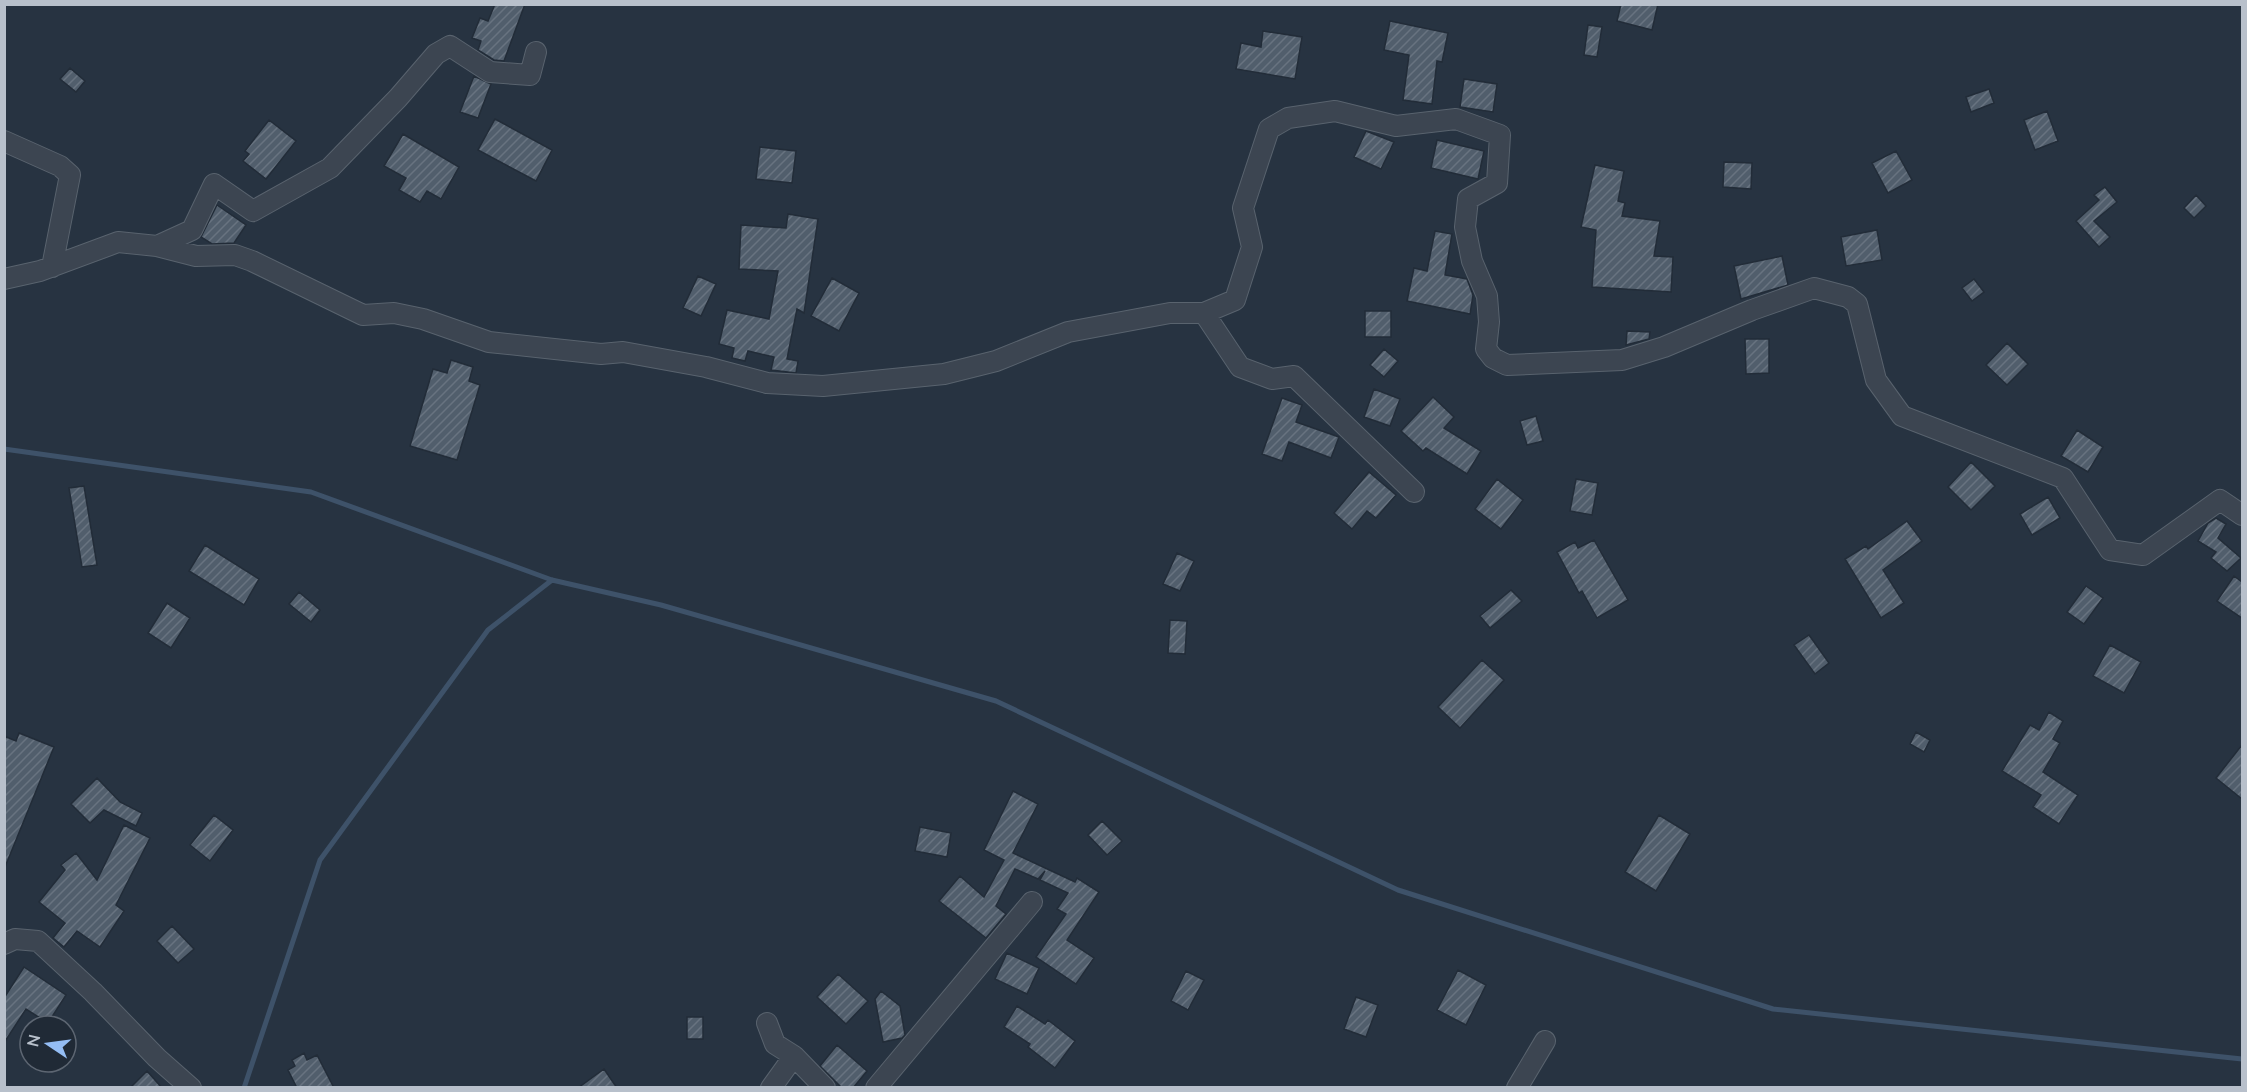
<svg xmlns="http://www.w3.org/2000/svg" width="2247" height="1092" font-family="Mulish,sans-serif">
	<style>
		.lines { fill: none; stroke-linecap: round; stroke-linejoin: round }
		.stream { stroke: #3e5269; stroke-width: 5 }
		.building { fill: url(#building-hatch); stroke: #222c38; stroke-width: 1.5 }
		.minor-casing { stroke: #59636e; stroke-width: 22 }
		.minor { stroke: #3c4551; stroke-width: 20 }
	</style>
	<defs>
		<pattern id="building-hatch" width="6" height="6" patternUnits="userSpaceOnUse" patternTransform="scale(1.5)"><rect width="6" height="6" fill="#515e6c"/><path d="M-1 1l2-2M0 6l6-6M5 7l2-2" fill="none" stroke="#687380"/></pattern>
	</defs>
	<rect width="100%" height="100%" fill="#273341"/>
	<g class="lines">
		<path class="stream" d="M4,449L311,492L552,580L661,605L996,701L1398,890L1773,1009L2242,1059
			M244,1088L320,860L488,630L552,580"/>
	</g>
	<path class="building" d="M495,4H525L504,61L494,60L478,50L481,41L472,38L480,18L488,21Z
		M1621,4H1658L1652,30L1617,21Z
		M1390,21L1448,33L1442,62L1437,61L1432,104L1403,100L1409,55L1384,50Z
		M1588,25L1602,27L1597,57L1584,55Z
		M1263,31L1302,37L1295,79L1236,69L1241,43L1261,47Z
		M70,68L85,81L76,92L60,79Z
		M474,76L491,84L478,118L460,112Z
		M1464,79L1497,84L1493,112L1460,107Z
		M1989,89L1994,103L1971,112L1966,97Z
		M2047,111L2058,141L2035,150L2024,120Z
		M495,119L552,150L536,181L478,150Z
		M269,120L296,141L266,179L243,161L249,154L245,151Z
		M1366,131L1394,142L1381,169L1354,157Z
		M403,134L459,167L441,199L427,191L420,202L399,190L406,178L384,166Z
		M1437,140L1484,151L1478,179L1431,168Z
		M760,147L796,151L792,183L756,179Z
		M1896,151L1912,180L1888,193L1872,163Z
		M1724,162L1752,163L1751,189L1723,187Z
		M1595,165L1624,171L1618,201L1625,203L1622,216L1660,221L1654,256L1673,257L1671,292L1592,287L1596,230L1581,227Z
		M2105,187L2117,202L2094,221L2110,237L2099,247L2076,221L2099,200L2094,195Z
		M2196,195L2206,206L2194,218L2184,208Z
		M217,205L246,225L234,243L212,244L201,237Z
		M788,214L818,219L804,313L797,309L787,359L798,361L796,373L771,370L774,357L748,351L745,361L732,358L734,348L719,344L727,310L769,319L778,271L739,269L741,225L786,228Z
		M1877,230L1882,260L1846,266L1841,237Z
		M1435,231L1452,234L1445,275L1467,279L1473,295L1470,314L1407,301L1414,268L1427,271Z
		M1782,256L1788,285L1741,299L1734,266Z
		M698,276L716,284L701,316L683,308Z
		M832,278L859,293L839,331L811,316Z
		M1974,279L1984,292L1972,301L1962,288Z
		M1365,311H1391V337H1365Z
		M1627,331L1650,332L1649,339L1626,345Z
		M1745,339H1769V373L1746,374Z
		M2007,343L2028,364L2007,385L1986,365Z
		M1384,349L1398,361L1384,377L1370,365Z
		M451,360L473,367L469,381L480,385L457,460L410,446L433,369L447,373Z
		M1374,389L1400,399L1390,426L1364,417Z
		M1433,397L1454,417L1444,428L1481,451L1467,474L1426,448L1423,451L1401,431Z
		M1282,398L1302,405L1296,422L1339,437L1331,458L1289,442L1282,461L1262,454Z
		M1536,416L1543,441L1527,445L1520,421Z
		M2077,430L2103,447L2088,472L2061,456Z
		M1971,462L1995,486L1971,510L1948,487Z
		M1369,472L1396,495L1376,518L1367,511L1352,529L1334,513Z
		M1497,479L1523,500L1501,529L1475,509Z
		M1576,479L1598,483L1592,515L1570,511Z
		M84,486L97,565L82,567L69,488Z
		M2048,497L2060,518L2032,535L2020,514Z
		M2216,518L2226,524L2218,538L2241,558L2227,571L2211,558L2216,552L2198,541L2208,523Z
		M1907,521L1922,541L1883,570L1904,603L1881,618L1845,559L1866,546L1868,549Z
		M1594,540L1628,600L1597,618L1582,591L1579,593L1557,552L1575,542L1578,548Z
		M205,545L259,579L244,605L189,571Z
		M1177,553L1194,561L1180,591L1163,584Z
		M2234,576L2242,582V618L2217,601Z
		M2086,586L2103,598L2084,624L2067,612Z
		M1511,590L1522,601L1490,628L1480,616Z
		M299,592L320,610L311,622L289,604Z
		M167,603L190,618L171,648L148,633Z
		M1170,620L1187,621L1185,654L1168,653Z
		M1809,635L1829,663L1815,674L1794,645Z
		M2110,645L2141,662L2124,693L2093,676Z
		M1482,660L1504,680L1460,728L1438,707Z
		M2049,712L2063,721L2053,739L2060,743L2043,772L2078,795L2059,824L2033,807L2041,795L2002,771L2030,725L2039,730Z
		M1916,732L1930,740L1924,752L1910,744Z
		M19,733L54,747L5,867L4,736L16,741Z
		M2242,745V799L2216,778Z
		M97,778L120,802L142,813L136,826L104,810L90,823L71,804Z
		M1013,791L1038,804L1013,853L1075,882L1077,878L1099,892L1067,940L1094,958L1076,984L1036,957L1066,914L1057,909L1068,893L1040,880L1045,871L1038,879L1015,869L996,906L1006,914L986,938L939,901L960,876L984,897L1004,860L984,850Z
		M214,815L233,830L210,861L190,845Z
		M1659,815L1690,834L1656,891L1625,872Z
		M1102,821L1122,841L1107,855L1088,835Z
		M124,825L150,838L116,905L124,911L100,947L77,931L64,947L53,938L65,923L39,902L65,870L61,865L76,853L97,880Z
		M920,827L951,833L947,857L915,851Z
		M172,926L194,949L178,963L157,941Z
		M1007,953L1039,968L1027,994L995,979Z
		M24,967L66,995L48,1023L26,1009L4,1043V998Z
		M1458,970L1486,985L1466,1025L1437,1010Z
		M1186,971L1204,980L1188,1010L1171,1001Z
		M838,974L868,1001L846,1024L817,997Z
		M881,991L900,1006L905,1035L902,1038L883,1042L875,999Z
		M1356,997L1378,1005L1366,1037L1344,1029Z
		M1017,1006L1045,1024L1048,1020L1075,1041L1055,1068L1028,1047L1030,1044L1004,1027Z
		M687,1017H703V1039H687Z
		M837,1045L867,1071L853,1088H842L820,1066Z
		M304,1053L307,1060L317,1055L334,1088H297L288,1070L295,1066L292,1060Z
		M604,1069L617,1088H578Z
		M147,1071L162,1088H130Z"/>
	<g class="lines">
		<defs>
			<path id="minor" d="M4,141L60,166L70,175L52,267
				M157,246L192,230L214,184L253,211L330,168L398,98L436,54L450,46L490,72L530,75L536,52
				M4,279L40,271L118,242L157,246L196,256L235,255L252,261L363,315L394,313L423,319L489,342L601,354L623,352L706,367L767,383L823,386L944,374L996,361L1068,332L1170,313H1204L1235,300L1252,247L1243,208L1269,129L1288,118L1335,111L1396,126L1456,119L1500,135L1497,183L1468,199L1465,227L1472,261L1487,296L1489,322L1486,349L1493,358L1507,365L1622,360L1664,347L1752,310L1814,288L1848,297L1857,304L1876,380L1902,416L2063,478L2110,550L2143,555L2220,500L2242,515
				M1204,313L1240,367L1272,379L1294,376L1414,492
				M4,944L15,939L38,941L93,992L157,1058L191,1088
				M767,1023L775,1044L794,1056L771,1088
				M794,1056L825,1088
				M876,1088L1032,902
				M1517,1088L1545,1041"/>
		</defs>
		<use href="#minor" class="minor-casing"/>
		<use href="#minor" class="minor"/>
	</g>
	<rect width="2247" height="1092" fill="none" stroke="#b8c0cb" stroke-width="12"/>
	<g transform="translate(48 1044) rotate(283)"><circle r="28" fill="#202a36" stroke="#5d6672" stroke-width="1.5"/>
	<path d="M0-4.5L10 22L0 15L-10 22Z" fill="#94bdf4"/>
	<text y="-9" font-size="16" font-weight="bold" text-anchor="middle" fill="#b8c0cb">N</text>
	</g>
</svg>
